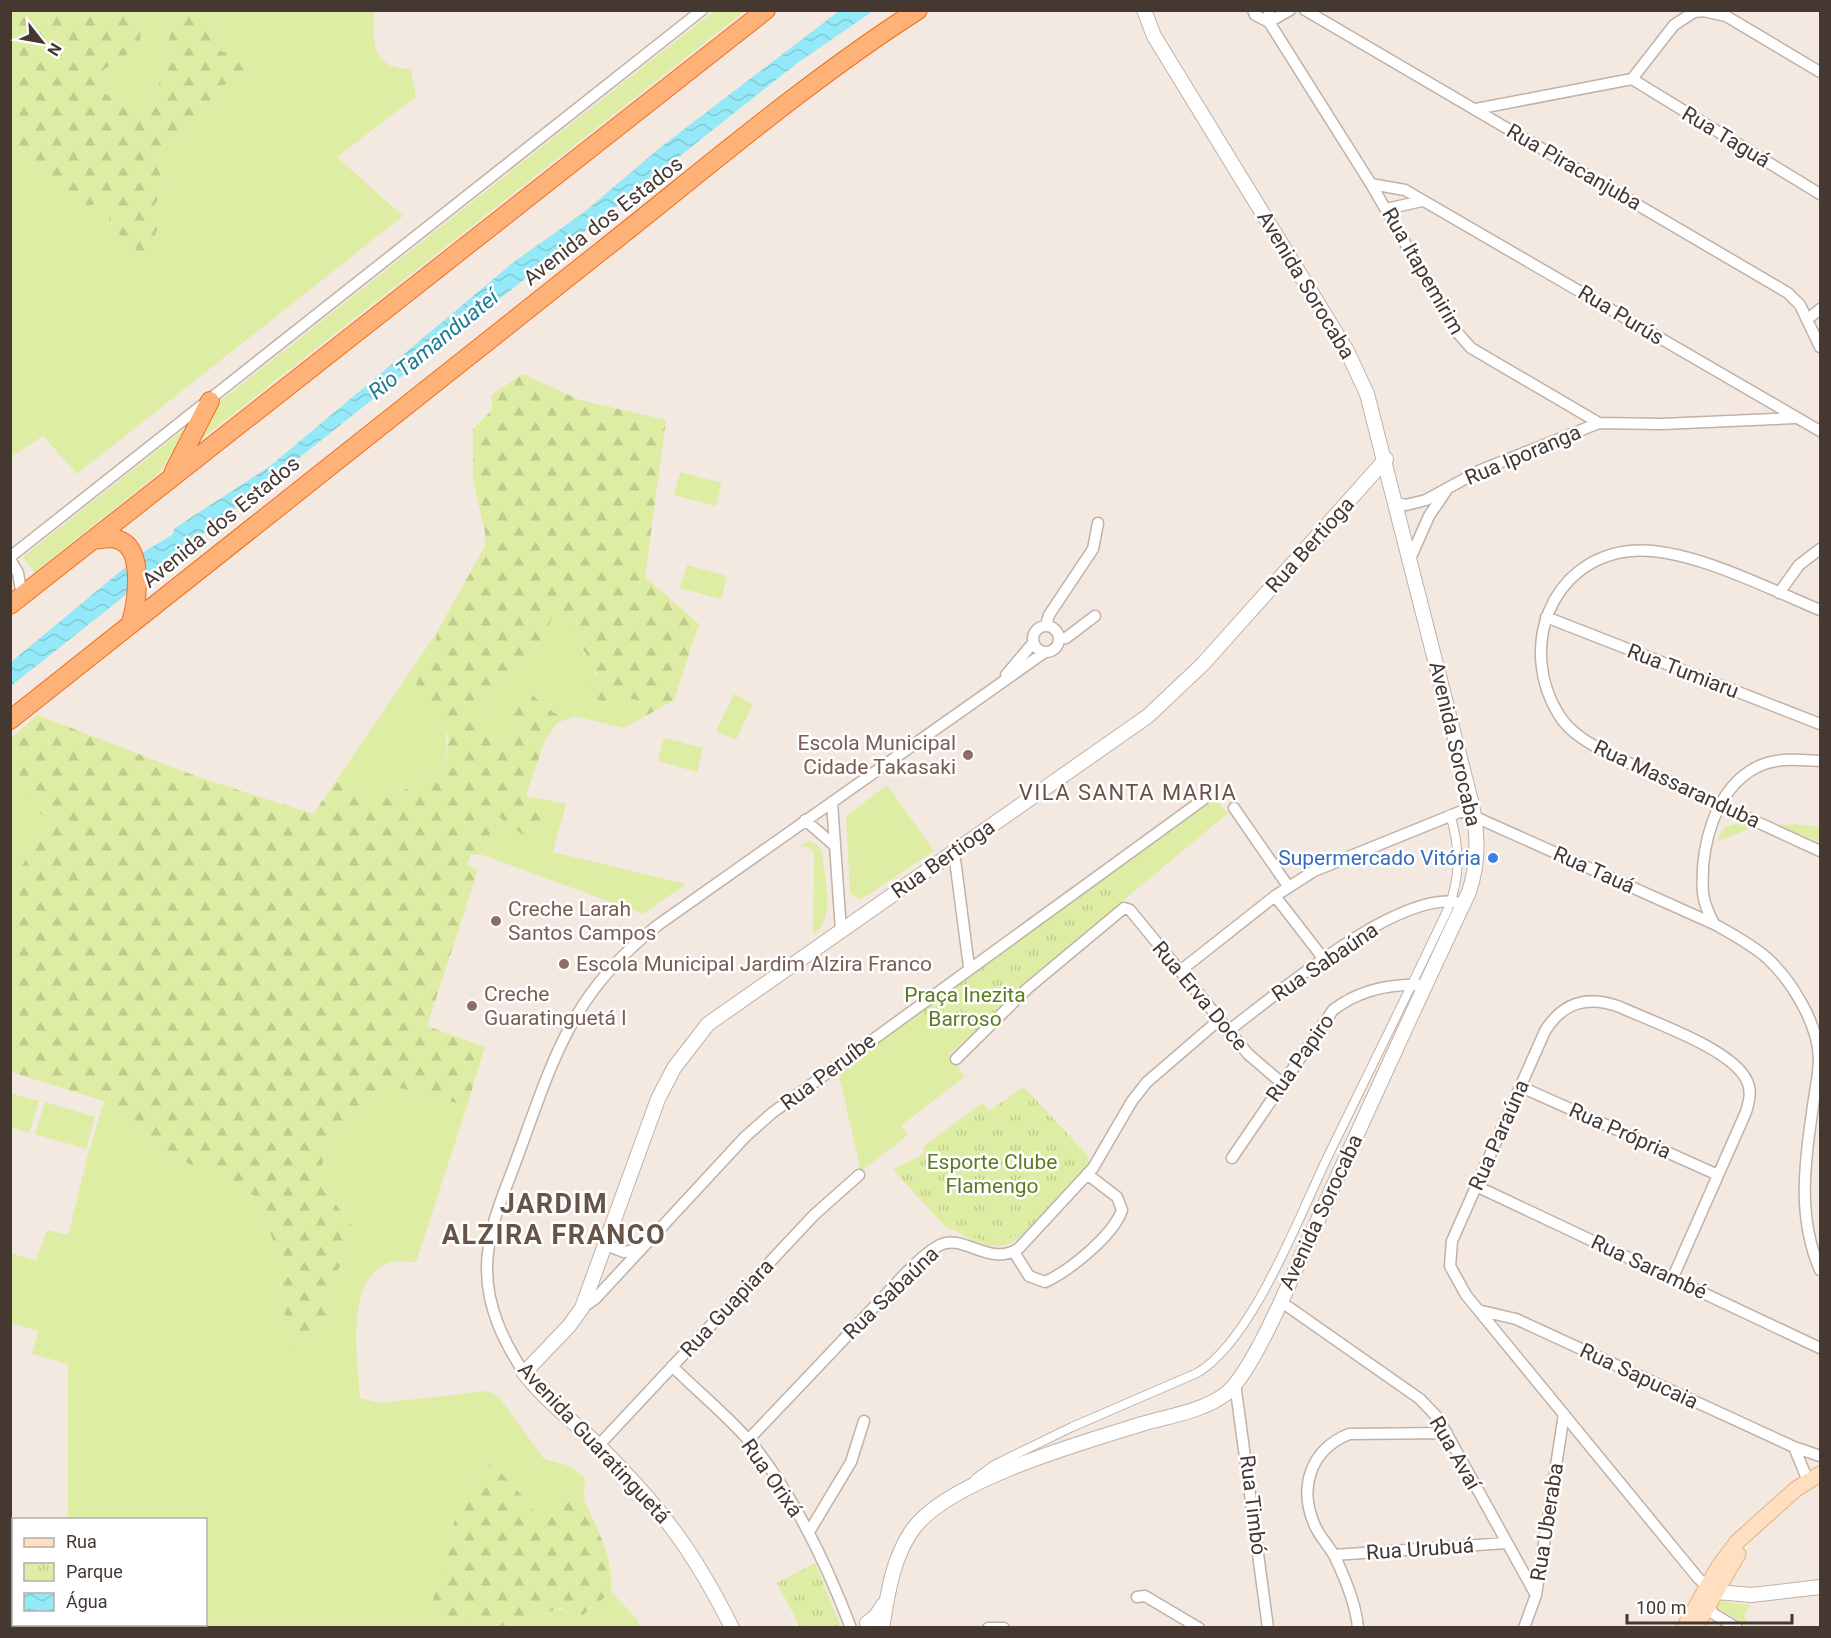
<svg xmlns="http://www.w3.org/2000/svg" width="1831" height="1638" font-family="Roboto,sans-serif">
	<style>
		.green { fill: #deeda4 }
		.forest { fill: url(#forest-firs) }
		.park { fill: url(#park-tufts) }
		.water { fill: url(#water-waves) }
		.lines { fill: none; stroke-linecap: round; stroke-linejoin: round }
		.pedestrian-casing { stroke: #c1b1a6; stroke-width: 10 }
		.minor-casing { stroke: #c1b1a6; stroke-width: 13 }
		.tertiary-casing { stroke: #c1b1a6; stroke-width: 16 }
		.secondary-casing { stroke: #dbb38c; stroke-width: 17 }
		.trunk-casing { stroke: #ef6e1e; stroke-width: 20 }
		.pedestrian { stroke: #fff; stroke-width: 8 }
		.minor { stroke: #fff; stroke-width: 10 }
		.tertiary { stroke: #fff; stroke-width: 14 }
		.secondary { stroke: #ffdfbf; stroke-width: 15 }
		.trunk { stroke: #ffb277; stroke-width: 18 }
		.education-dot { fill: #8d6e63; stroke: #fff; stroke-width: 2 }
		.shop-dot { fill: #3f7fe0; stroke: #fff; stroke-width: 2 }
		.labels { text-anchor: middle; stroke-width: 5; stroke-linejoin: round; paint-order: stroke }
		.street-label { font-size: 21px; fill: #443831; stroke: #fff }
		.education-label { font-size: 21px; fill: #785e54; stroke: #fff; text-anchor: start }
		.shop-label { font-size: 21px; fill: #366cbe; stroke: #fff; text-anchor: end }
		.park-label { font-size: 21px; fill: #5a7c1f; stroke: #fff }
		.water-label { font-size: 22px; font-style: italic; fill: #1c7d90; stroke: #fff }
		.neighbourhood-label { font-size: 22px; letter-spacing: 1.5px; fill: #685347; stroke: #fff }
		.district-label { font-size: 27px; font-weight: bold; letter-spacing: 1.5px; fill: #685347; stroke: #fff }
	</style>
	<defs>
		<pattern id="forest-firs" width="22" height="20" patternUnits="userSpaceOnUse" patternTransform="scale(1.5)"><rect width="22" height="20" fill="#deeda4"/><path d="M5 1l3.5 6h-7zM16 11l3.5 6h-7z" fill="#c0cc8e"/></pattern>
		<pattern id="park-tufts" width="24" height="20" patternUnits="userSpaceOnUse" patternTransform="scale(1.5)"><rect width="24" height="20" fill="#deeda4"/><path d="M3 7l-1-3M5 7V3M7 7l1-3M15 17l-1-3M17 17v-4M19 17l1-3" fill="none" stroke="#c0cc8e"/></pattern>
		<pattern id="water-waves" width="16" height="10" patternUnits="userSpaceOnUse" patternTransform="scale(1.5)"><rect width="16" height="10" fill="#94e9f8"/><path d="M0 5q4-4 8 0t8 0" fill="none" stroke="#81c9d5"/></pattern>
	</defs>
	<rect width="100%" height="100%" fill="#f3e9e1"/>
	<path class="green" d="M141,11H171L169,47L156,95L137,104L96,91L103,70L140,46Z
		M217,11H374C373,42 371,69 411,69L416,97L337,157L403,216L77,474L43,436L11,457L10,135L51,188L108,199L150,214L162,191L157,150L179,137L197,135L219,86L216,50Z
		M714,11H745L195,444L212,411L223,399Z
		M183,430L185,433L158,474L35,572L23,557Z
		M680,472L722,483L716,506L674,495Z
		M687,565L727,576L721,599L680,588Z
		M554,612C579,645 594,662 605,703L624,697L645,703L641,710L644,717L623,728L575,716L509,709L517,737L504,752L477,714L496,685L542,639Z
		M437,632L435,648L416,680C443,715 450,726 445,771L385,799L336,781Z
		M734,694L753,704L736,740L716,731Z
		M664,738L703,748L697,772L658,761Z
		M887,785L934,851L860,900L850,893L846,816Z
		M15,788L49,822L11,883V790Z
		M526,796L566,804L553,852L686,884L643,914L483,855L496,815Z
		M1215,799L1228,813L1125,899L1107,874Z
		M1739,823L1754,827L1716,842L1725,827Z
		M1796,824L1820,827V843L1780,825Z
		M808,841L818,845L822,852C824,877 837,919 813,935L814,852L808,847L799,846Z
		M920,1012L969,1037L949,1054L965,1076L901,1126L908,1135L861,1171L838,1072Z
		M396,1087L467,1106L416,1262C409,1262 399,1261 392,1262C343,1275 358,1362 360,1398L381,1403L488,1391L499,1397L544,1459L570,1466L585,1478L584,1500L560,1501L536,1516L524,1498L492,1463C458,1480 442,1569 432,1605L438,1620L480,1623L495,1627H110L107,1625L206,1624V1520L68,1519V1364L32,1354L38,1331L11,1323L10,1253L36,1260L47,1230L68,1235L88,1154L104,1101L153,1146L253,1195L279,1253L281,1300L293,1344L331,1313L334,1278L357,1232L318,1181L329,1139Z
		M10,1093L39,1101L29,1133L11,1127Z
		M45,1102L95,1117L86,1149L35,1134Z
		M944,1225L997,1242L1024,1233C999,1260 971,1239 944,1225Z
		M611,1592L637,1619L640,1627L518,1628C547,1612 551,1605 583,1615Z
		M1718,1601L1751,1605L1744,1615L1749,1627L1716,1607Z"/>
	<path class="forest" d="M11,10L141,11L140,46L103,70L96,91L137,104L156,95L169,47L171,11H217L216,50L253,59L251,78L219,86L197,136L179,137L157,150L162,191L150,214L159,225L145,258L110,225L108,199L89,206L51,188L11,135Z
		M523,374L580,400L666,420L645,577L699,624L674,700L644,717L641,710L644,702L624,697L605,703L592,697L589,687L597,673L586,667V654L554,613L542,639L496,685L477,713L504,752L517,737L509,709L524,688L554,713L575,716L557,723L545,740L526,795L542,822L529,839L496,815L483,855L471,854L467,865L478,870L427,1026L485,1047L467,1106L396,1087L329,1139L318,1181L357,1232L334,1278L331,1313L293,1345L281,1300L279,1253L253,1195L153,1146L104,1101L11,1072V883L49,822L15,788L11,790V738L38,715L198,777L313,814L336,781L385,799L445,771L449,739L435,706L424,703L415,680L435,648L437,632L485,546V532L473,480V429L492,410L491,395Z
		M492,1463L524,1498L536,1515L560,1501L584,1500C597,1530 614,1558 611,1592L583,1615L560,1608L545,1613L518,1628L495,1627L480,1623L438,1620L432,1605C442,1567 457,1483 492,1463Z"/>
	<path class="park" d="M1107,874L1125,899L1026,981L969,1037L920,1012Z
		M1024,1087L1088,1156L1089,1163L1024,1233L997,1242L984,1241L944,1225L893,1170L924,1153L923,1147L982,1103L989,1111Z
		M815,1563L841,1627H800L777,1583Z"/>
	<path class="water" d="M839,11H873L796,64L11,686V662L145,551L172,535L175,528L270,466L515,261L583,213L662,146Z"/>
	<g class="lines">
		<defs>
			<path id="pedestrian" d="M975,1479L994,1465L1072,1427L1197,1373C1253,1340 1300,1214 1329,1154C1369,1073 1409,991 1448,909C1461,876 1460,848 1450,814"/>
			<path id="minor" d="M1253,10L1255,15L1269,22
				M1269,10V22L1371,184L1456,331L1471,348L1599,423L1662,424L1795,418
				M1305,10L1788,293L1800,305L1820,347
				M1269,22L1290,10
				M1632,79L1820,194
				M1476,109L1632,79L1674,25L1694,12L1704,11L1726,16L1820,72
				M1371,184L1405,190L1820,431
				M1386,209L1422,201
				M1808,319L1820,309
				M1397,503L1406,505L1426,500L1481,470L1599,423
				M10,557L702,10
				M10,559L18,573L22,596
				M1410,559L1429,516L1446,491
				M1779,593L1799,565L1820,549
				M1820,610C1769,589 1685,545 1630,551C1549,560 1518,650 1559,715C1570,733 1590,744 1609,754L1820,851
				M1546,617L1820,724
				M1046,625L1049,615L1093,549L1098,523
				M1033 639a13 13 0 1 1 26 0a13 13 0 1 1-26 0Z
				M1059,639L1066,638L1095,616
				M1006,675L1033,643
				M1820,761C1799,760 1776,757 1757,767C1714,789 1700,848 1703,893C1704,904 1709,914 1714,924C1732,934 1751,944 1767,958C1792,981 1818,1024 1819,1058C1819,1076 1814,1095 1812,1113C1804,1167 1798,1219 1820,1270
				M832,802L841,931
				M1234,808L1288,886
				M805,820L834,845
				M954,852L969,967
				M1275,896L1323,958
				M1180,971L1275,896L1314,871L1462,811L1714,924
				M1228,1031C1275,996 1405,883 1464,904
				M956,1059L1028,988L1124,908L1130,910L1248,1054L1283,1084
				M1521,1087L1718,1175
				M1232,1158L1333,1010C1360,989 1392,983 1426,985
				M1476,1186L1820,1348
				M606,1245L624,1252L640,1249
				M1014,1252L1029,1276L1045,1282C1069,1271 1113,1236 1122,1210L1117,1197L1087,1174
				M1673,1277L1746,1112C1749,1102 1752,1091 1747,1081C1733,1049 1652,1022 1620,1007C1588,995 1563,1002 1545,1031L1452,1241L1450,1266L1466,1295L1698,1578L1712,1591
				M1280,1301L1420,1399L1438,1418L1536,1595
				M582,1308L595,1299L745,1137L772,1113L1204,799
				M1482,1311L1516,1319L1794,1447L1820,1456
				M672,1366C700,1394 733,1420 757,1450C798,1504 827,1565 851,1628
				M524,1373C503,1340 487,1308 487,1268C487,1229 504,1194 517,1158C554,1058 570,994 658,925L1045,652
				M1235,1383L1268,1628
				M748,1440C790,1396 832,1352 874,1307C892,1289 918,1256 940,1245C963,1233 991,1268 1019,1248L1093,1168L1132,1101L1147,1082L1219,1020
				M598,1446L814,1215L859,1175
				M1794,1447L1808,1481
				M809,1532L851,1462L864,1421
				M1334,1555L1506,1543
				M10,1582L14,1583
				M1137,1597L1145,1596L1199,1628
				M1708,1606L1714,1614L1737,1628
				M13,1628L14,1624
				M988,1628H1004
				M1358,1628C1356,1604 1345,1578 1335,1557C1329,1546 1320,1537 1315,1526C1298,1488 1310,1450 1349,1434L1447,1433
				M1524,1628L1536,1595L1564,1414"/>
			<path id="tertiary" d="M1716,1592L1752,1595L1820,1587
				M867,1623L876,1616L884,1604
				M732,1628C694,1551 660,1507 600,1447C575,1423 546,1401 524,1373L569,1326L582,1308L658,1099L674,1068L708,1024L1148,716L1203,664L1386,459
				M882,1628C888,1593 892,1561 911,1532C944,1481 1084,1442 1142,1424C1169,1416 1204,1411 1227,1393C1255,1368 1291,1278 1308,1242C1361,1125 1414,1008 1469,892C1479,862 1478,835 1472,805L1367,394L1347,351L1154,36L1144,10"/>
			<path id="secondary" d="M1684,1628L1719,1566L1737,1542L1796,1489L1820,1474
				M1695,1628L1738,1554"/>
			<path id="trunk" d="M174,471L210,401
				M94,540C105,538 116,536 126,544C143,559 137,606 130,625
				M10,605L766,10
				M10,720C208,565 402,407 600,252C704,170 806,82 918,10"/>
		</defs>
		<use href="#pedestrian" class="pedestrian-casing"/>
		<use href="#minor" class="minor-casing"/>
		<use href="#tertiary" class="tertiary-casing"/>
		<use href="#secondary" class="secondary-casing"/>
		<use href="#trunk" class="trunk-casing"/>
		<use href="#pedestrian" class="pedestrian"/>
		<use href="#minor" class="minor"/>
		<use href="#tertiary" class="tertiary"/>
		<use href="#secondary" class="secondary"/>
		<use href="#trunk" class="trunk"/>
	</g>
	<g class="education-dot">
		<circle cx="968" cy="755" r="6"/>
		<circle cx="496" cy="921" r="6"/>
		<circle cx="564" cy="964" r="6"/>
		<circle cx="472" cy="1006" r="6"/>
	</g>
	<circle class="shop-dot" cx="1493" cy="858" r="6"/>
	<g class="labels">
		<g class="street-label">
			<text transform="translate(1726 137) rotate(31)" y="7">Rua Taguá</text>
			<text transform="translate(1574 167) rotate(30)" y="7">Rua Piracanjuba</text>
			<text transform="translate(603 221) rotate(-38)" y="7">Avenida dos Estados</text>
			<text transform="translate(1423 271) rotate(60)" y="7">Rua Itapemirim</text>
			<text transform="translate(1306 285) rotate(59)" y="7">Avenida Sorocaba</text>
			<text transform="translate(1621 315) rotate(31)" y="7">Rua Purús</text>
			<text transform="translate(1523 455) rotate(-23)" y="7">Rua Iporanga</text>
			<text transform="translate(221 522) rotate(-39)" y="7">Avenida dos Estados</text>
			<text transform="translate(1310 545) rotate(-48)" y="7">Rua Bertioga</text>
			<text transform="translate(1683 671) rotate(21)" y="7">Rua Tumiaru</text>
			<text transform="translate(1455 744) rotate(77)" y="7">Avenida Sorocaba</text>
			<text transform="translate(1677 784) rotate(25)" y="7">Rua Massaranduba</text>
			<text transform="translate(943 859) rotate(-35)" y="7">Rua Bertioga</text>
			<text transform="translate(1594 870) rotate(24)" y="7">Rua Tauá</text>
			<text transform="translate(1325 962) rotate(-34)" y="7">Rua Sabaúna</text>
			<text transform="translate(1200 996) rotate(50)" y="7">Rua Erva Doce</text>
			<text transform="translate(1300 1058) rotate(-55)" y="7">Rua Papiro</text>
			<text transform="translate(828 1072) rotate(-37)" y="7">Rua Peruíbe</text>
			<text transform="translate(1620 1131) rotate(24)" y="7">Rua Própria</text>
			<text transform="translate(1499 1135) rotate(-66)" y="7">Rua Paraúna</text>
			<text transform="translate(1321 1212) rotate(-65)" y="7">Avenida Sorocaba</text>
			<text transform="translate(1649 1267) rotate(25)" y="7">Rua Sarambé</text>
			<text transform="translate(891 1293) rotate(-44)" y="7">Rua Sabaúna</text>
			<text transform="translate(727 1308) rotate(-47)" y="7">Rua Guapiara</text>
			<text transform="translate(1639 1376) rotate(25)" y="7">Rua Sapucaia</text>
			<text transform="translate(594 1443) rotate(47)" y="7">Avenida Guaratinguetá</text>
			<text transform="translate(1455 1453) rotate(60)" y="7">Rua Avaí</text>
			<text transform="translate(772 1478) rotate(55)" y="7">Rua Orixá</text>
			<text transform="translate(1253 1505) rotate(83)" y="7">Rua Timbó</text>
			<text transform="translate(1547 1522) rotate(-81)" y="7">Rua Uberaba</text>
			<text transform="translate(1420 1549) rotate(-4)" y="7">Rua Urubuá</text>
		</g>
		<g class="education-label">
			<text x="956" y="750" text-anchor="end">Escola Municipal<tspan x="956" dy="24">Cidade Takasaki</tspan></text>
			<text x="508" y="916">Creche Larah<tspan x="508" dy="24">Santos Campos</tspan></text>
			<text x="576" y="971">Escola Municipal Jardim Alzira Franco</text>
			<text x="484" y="1001">Creche<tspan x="484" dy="24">Guaratinguetá I</tspan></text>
		</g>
		<g class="shop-label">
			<text x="1481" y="865">Supermercado Vitória</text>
		</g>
		<g class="park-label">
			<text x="965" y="1002">Praça Inezita<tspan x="965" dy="24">Barroso</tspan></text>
			<text x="992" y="1169">Esporte Clube<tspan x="992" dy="24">Flamengo</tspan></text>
		</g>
		<g class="water-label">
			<text transform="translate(433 344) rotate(-39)" y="8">Rio Tamanduateí</text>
		</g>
		<g class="neighbourhood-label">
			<text x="1128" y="800">VILA SANTA MARIA</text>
		</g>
		<g class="district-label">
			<text x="554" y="1213">JARDIM<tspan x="554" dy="31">ALZIRA FRANCO</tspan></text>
		</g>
	</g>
	<rect width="1831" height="1638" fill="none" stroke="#443831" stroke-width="24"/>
	<rect x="12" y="1518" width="195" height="108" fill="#ffffff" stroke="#b4afad" stroke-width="1.5"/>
	<rect x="24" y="1538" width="30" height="9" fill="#ffdfbf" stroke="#b4afad" stroke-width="1.5"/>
	<text x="66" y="1548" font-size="18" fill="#443831">Rua</text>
	<rect x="24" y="1563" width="30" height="18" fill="url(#park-tufts)" stroke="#b4afad" stroke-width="1.5"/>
	<text x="66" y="1578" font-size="18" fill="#443831">Parque</text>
	<rect x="24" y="1593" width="30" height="18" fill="url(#water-waves)" stroke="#b4afad" stroke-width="1.5"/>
	<text x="66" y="1608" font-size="18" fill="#443831">Água</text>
	<g transform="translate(42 42) rotate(121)" stroke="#ffffff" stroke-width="4.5" paint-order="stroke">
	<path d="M0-4.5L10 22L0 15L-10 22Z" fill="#443831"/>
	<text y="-9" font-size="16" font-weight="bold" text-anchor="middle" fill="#443831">N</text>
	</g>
	<path d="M1627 1614v9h165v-9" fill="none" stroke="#443831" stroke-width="3"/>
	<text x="1636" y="1614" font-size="18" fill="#443831" stroke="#ffffff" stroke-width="4.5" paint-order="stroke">100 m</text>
</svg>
